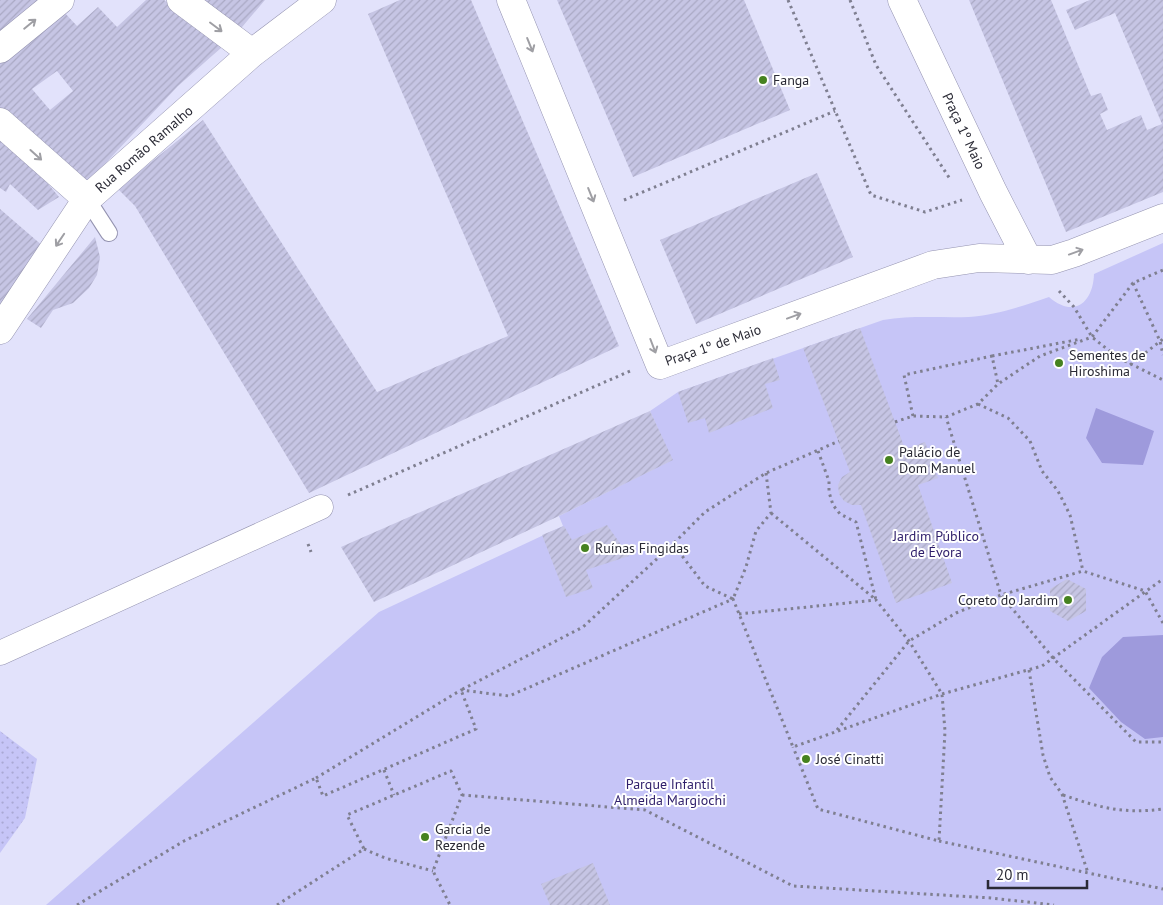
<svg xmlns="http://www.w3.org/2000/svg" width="1163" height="905" font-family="'PT Sans',sans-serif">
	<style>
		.grass { fill: url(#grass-dots) }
		.park { fill: #c6c5f7 }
		.water { fill: #9e9adc }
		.building { fill: url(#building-hatch); fill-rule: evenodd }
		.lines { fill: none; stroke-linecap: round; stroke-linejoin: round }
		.service-casing { stroke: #9493b0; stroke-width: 18 }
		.pedestrian-casing { stroke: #9493b0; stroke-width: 25 }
		.minor-casing { stroke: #9493b0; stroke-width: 29 }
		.path { stroke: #7f7f90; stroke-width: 3; stroke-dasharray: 2.5 4; stroke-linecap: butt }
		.service { stroke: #fff; stroke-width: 16 }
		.pedestrian { stroke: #fff; stroke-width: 24 }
		.minor { stroke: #fff; stroke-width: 28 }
		.oneway { stroke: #9f9fa4 }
		.poi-dot { fill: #468220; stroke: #fff; stroke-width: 2 }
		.labels { text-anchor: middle; stroke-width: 4; stroke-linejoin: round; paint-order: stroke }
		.poi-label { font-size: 14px; fill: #2a2a35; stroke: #fff; text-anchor: start }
		.street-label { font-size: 14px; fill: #2a2a35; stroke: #fff }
		.park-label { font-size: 14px; fill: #2e1e6a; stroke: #fff }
	</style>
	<defs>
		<pattern id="grass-dots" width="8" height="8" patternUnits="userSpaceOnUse" patternTransform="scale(1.25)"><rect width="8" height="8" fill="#c6c5f7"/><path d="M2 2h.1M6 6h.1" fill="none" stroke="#aaa9d4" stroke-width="1.8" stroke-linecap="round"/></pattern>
		<pattern id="building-hatch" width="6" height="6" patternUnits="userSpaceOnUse" patternTransform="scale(1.25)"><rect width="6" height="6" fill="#c6c5e4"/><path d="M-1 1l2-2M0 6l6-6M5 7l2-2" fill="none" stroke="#aaa9c4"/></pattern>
	</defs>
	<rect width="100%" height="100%" fill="#e2e2fb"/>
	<path class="grass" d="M0,731L37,759L25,818L0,853Z"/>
	<path class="park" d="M1163,243V905H46L379,612L563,526L559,516L672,460L650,411L678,392L883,320C912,315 940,318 969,317C995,315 1024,306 1049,297C1073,318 1093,304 1094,274Z"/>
	<path class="water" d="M1096,408L1154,431L1143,465L1102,463L1086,438Z
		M1163,635V737L1145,739L1121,722L1089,688L1102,657L1123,637Z"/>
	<path class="building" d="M0,0H44L0,36Z
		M146,0H164L222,47L178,86L85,185L0,114V56L63,11L77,26L98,7L117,27ZM57,71L73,91L50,110L32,89Z
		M195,0H265L236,34Z
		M400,0H471L619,346L309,493L135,206L118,189L203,120L377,392L508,336L368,14Z
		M557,0H744L790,110L633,177Z
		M969,0H1051L1091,96L1101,93L1108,110L1100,114L1107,130L1141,115L1147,130L1162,124L1115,13L1075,30L1066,10L1090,0H1163V192L1066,232Z
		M0,135L21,151L59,197L38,210L10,184L6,192L0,188Z
		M817,173L853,257L696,324L660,240Z
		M0,209L44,247L0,306Z
		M95,237L100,257L97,275L89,288L73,303L53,310L41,328L27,319Z
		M860,328L905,449L925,442L938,478L918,485L952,583L896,603L861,505H852L844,501L839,494L838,485L842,477L850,472L803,348Z
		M773,358L780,380L765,384L773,408L709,433L705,418L688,423L678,392Z
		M650,411L673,460L559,516L374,602L341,547Z
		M607,525L629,556L586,570L593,588L566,597L542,535L564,526L572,540Z
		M1067,579L1086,589V611L1068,621L1050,611V589Z
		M593,863L610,905H550L541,884Z"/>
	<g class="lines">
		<defs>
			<path id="service" d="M87,199L109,233"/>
			<path id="pedestrian" d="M0,653L321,507"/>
			<path id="minor" d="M181,0L252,53
				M511,0L660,365L933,265L979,258L1052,260L1074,253L1163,218
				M902,0L993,192L1028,260
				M0,49L60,0
				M0,122L87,199
				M0,330L87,199L252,53L322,0"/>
		</defs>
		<use href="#service" class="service-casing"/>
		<use href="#pedestrian" class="pedestrian-casing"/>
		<use href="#minor" class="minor-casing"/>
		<path class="path" d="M788,0L871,195L925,212L962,200
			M850,0L876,65L950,179
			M624,200L835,111
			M1133,283L1160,341L1163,355
			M1059,291L1074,307L1092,337L1117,357L1163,380
			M992,356L1081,339
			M1130,365L1163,339
			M978,404L1008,418L1030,441L1042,471L1058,491L1070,515L1083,571
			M913,416L904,375L992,356L998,384
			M895,422L913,416L946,417L978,404L998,384L1040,356L1092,337L1133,283L1163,270
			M818,451L829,481V492L833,505L840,514L856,522L876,600
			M766,473L771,513L756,531L746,567L733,599L705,586L673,544L705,512L766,473L839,441
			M348,495L630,371
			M771,513L875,599
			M308,544L311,552
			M739,614L876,600L909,641L942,694L945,731L939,841L818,809L793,747
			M1163,623L1145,591L1083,571L1001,595L1053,658L1136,742H1163
			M1029,670L1043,755L1050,777L1062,794L1088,873
			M837,730L909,641L956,613L1001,595L946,417
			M384,770L394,795
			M316,778L461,690L509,696L733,599L793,747L942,694L1042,666L1163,579
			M462,795L645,810L793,886L991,898L1054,905
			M1063,795C1101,808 1123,814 1163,809
			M939,841L1163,889
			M364,849L385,858L433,871
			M77,905L184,841L316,778L323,796L476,729L461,690L583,627L673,544
			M277,905L364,849L347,815L451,771L462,795L433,871L450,905"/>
		<use href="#service" class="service"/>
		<use href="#pedestrian" class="pedestrian"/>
		<use href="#minor" class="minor"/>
	</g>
	<defs><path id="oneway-shaft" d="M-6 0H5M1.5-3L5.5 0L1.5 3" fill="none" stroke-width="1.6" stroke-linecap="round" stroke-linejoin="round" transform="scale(1.25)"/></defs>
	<g class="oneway">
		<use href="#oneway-shaft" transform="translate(30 24) rotate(-39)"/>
		<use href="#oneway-shaft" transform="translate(216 27) rotate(37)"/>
		<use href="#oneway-shaft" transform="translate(530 45) rotate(68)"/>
		<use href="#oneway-shaft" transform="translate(36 155) rotate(42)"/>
		<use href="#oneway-shaft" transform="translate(591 195) rotate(68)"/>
		<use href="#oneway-shaft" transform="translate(60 240) rotate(124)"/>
		<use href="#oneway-shaft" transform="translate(1076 252) rotate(-20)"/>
		<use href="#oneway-shaft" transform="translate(794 316) rotate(-20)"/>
		<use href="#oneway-shaft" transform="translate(653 346) rotate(69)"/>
	</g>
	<g class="poi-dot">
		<circle cx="763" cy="80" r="5"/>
		<circle cx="1059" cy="363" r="5"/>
		<circle cx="889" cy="460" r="5"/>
		<circle cx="585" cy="548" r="5"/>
		<circle cx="1068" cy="600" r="5"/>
		<circle cx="806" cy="759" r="5"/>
		<circle cx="425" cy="837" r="5"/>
	</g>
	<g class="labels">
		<g class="poi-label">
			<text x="773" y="85">Fanga</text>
			<text x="1069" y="360">Sementes de<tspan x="1069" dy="16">Hiroshima</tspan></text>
			<text x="899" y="457">Palácio de<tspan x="899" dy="16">Dom Manuel</tspan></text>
			<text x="595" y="553">Ruínas Fingidas</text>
			<text x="1058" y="605" text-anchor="end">Coreto do Jardim</text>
			<text x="816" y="764">José Cinatti</text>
			<text x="435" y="834">Garcia de<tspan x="435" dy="16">Rezende</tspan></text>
		</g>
		<g class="street-label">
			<text transform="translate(964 131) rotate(65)" y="5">Praça 1º Maio</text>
			<text transform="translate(144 149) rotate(-41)" y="5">Rua Romão Ramalho</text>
			<text transform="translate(713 345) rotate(-19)" y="5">Praça 1º de Maio</text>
		</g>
		<g class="park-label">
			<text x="936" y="541">Jardim Público<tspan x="936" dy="16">de Évora</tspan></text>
			<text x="670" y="789">Parque Infantil<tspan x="670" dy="16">Almeida Margiochi</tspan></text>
		</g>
	</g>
	<path d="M988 880v8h99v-8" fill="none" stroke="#2a2a35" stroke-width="2.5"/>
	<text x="996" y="880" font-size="15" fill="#2a2a35" stroke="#ffffff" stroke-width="4" paint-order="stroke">20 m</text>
</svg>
